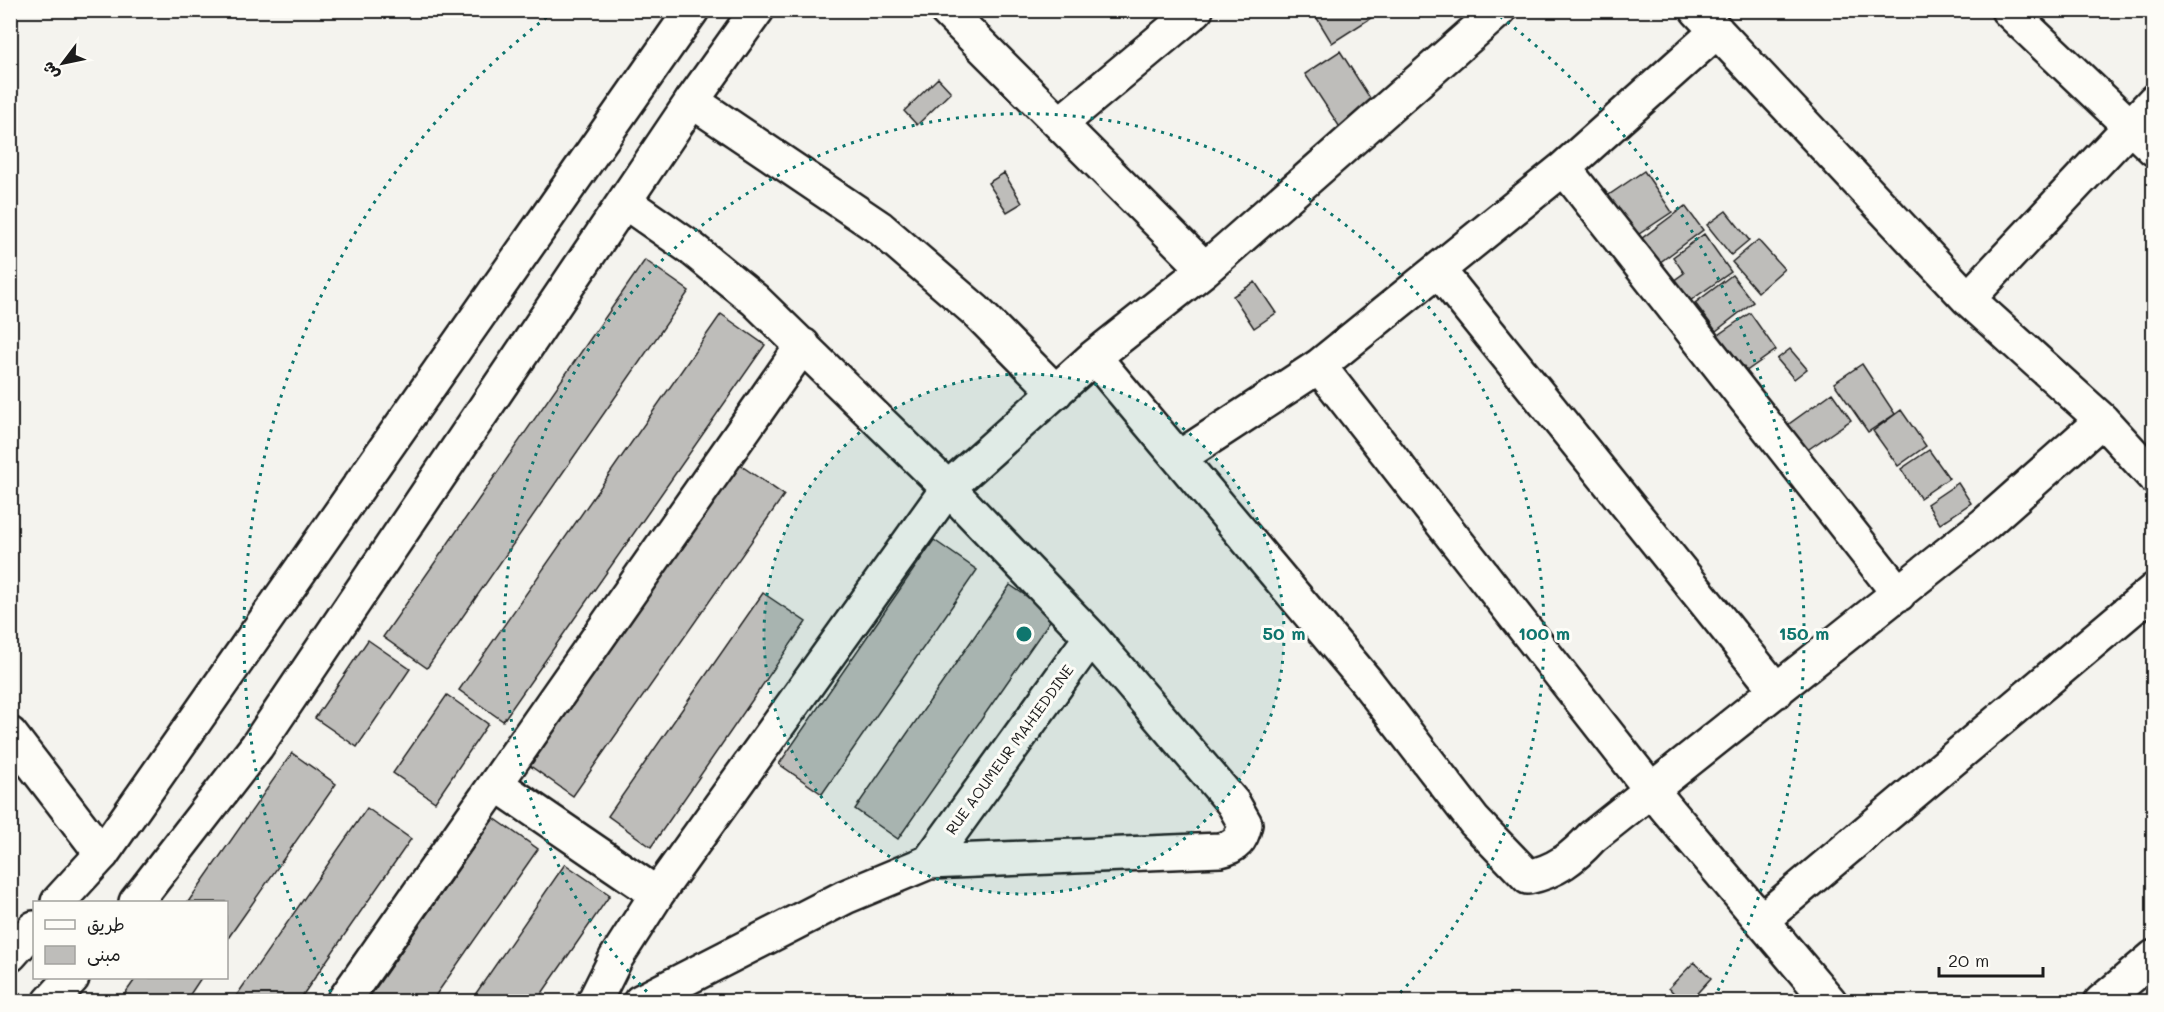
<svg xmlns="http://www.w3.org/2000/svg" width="2164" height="1012" font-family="Mali,'Playpen Sans Arabic',sans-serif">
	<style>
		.building { fill: #bebdba; stroke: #1c1c1c; stroke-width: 1.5 }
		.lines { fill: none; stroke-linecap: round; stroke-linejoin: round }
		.minor-casing { stroke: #1c1c1c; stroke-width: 38 }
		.secondary-casing { stroke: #1c1c1c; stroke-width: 38 }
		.minor { stroke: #fdfcf7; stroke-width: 33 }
		.secondary { stroke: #fdfcf7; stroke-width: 33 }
		.ring { fill: none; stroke: #0f766e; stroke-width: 3; stroke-dasharray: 3 6 }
		.labels { text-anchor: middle; stroke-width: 6; stroke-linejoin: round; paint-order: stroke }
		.street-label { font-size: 15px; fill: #1c1c1c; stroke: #fdfcf7 }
		.centre { fill: #0f766e; stroke: #fdfcf7; stroke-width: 3 }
		.ring-label { font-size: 18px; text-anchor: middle; font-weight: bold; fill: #0f766e; stroke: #fdfcf7; stroke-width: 6; stroke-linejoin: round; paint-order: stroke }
	</style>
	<rect width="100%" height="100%" fill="#f4f3ee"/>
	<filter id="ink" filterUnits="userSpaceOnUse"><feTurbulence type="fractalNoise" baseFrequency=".0167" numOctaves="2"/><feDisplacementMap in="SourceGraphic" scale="12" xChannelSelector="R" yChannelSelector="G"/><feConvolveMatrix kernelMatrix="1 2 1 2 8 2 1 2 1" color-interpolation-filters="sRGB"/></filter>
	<g filter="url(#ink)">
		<path class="building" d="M1312,10H1366L1371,18L1332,43Z
			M1340,51L1377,109L1343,132L1305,74Z
			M938,78L951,92L917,125L904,111Z
			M1644,171L1672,212L1627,242L1600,201Z
			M1004,173L1022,203L1007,212L988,183Z
			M1685,206L1703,230L1659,263L1641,239Z
			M1726,211L1749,240L1731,255L1707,225Z
			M1704,234L1731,272L1684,305L1669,284L1684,273L1673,257Z
			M1758,240L1784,269L1758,292L1732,262Z
			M645,260L689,291L427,668L383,637Z
			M1732,275L1753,302L1716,331L1695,303Z
			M1255,282L1276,313L1254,328L1233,296Z
			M1750,313L1776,350L1738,377L1712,339Z
			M721,314L765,345L503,721L459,690Z
			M1790,349L1807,369L1794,379L1777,359Z
			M1862,364L1895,414L1868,432L1834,383Z
			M1832,393L1851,420L1800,455L1782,429Z
			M1901,410L1926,446L1898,466L1873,431Z
			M1929,450L1949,478L1920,498L1901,469Z
			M740,465L784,495L573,796L529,765Z
			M1958,483L1971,503L1940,524L1927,504Z
			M934,540L977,570L822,794L779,764Z
			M1010,585L1054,615L898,839L855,809Z
			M763,593L806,622L651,847L608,816Z
			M368,640L410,669L357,747L315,718Z
			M447,695L488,724L435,802L393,773Z
			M292,753L336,784L226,941V902H188Z
			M367,808L411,839L298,1002H232Z
			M494,818L538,849L431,1002H366Z
			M565,864L610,895L536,1002H470Z
			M1694,962L1711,978L1689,1002H1682L1669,988Z
			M136,978H201L185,1002H119Z"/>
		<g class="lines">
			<defs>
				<path id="minor" d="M946,10L1205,269
					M1697,10L1968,299L2102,420L2154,477
					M2008,10L2154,149
					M692,101L880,228L976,311L1056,392
					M1061,123L1196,10
					M1564,168L1899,594
					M625,202L691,248L755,300L948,488L1091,637L1233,803L1245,824C1242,839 1236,847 1220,850L929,862L845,897L640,1002
					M1439,271L1777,691
					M1968,299L2154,101
					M1094,357L1366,681L1474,821L1528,877C1556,871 1573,858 1592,837L1985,524L2102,420
					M1319,366L1652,791L1830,1002
					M1180,457L1319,366L1564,168L1717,31
					M10,734L102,854
					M496,784L657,894
					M929,862L1091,637
					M1762,920L2154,590
					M343,1002L803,345
					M594,1002L616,958L657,894L948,488L1094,357L1205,269L1499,10
					M2101,1002L2154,957"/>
				<path id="secondary" d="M58,902L102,854L692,10
					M136,902L257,746L692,101L757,10
					M10,955L34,928
					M50,1002L72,978"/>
			</defs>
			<use href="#minor" class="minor-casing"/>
			<use href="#secondary" class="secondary-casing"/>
			<use href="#minor" class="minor"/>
			<use href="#secondary" class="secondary"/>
		</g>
	</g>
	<circle cx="1024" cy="634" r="260" fill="#0f766e" fill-opacity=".12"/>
	<g class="ring">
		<circle cx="1024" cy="634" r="260"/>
		<path d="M653 998A520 520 0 1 1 1395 998"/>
		<path d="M335 1000A780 780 0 0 1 555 11M1493 11A780 780 0 0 1 1713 1000"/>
	</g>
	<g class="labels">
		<g class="street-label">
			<text transform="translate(1010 750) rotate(-54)" y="5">RUE AOUMEUR MAHIEDDINE</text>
		</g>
	</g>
	<circle cx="1024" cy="634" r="9" class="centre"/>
	<g class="ring-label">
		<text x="1284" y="640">50 m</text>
		<text x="1544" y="640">100 m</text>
		<text x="1804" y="640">150 m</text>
	</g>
	<rect width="2164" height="1012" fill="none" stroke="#fdfcf7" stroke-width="36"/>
	<rect x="18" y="18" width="2128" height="976" fill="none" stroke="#1c1c1c" stroke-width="2" filter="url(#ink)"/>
	<rect x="33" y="901" width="195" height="78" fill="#fdfcf7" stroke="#a3a29f" stroke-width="1.5"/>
	<rect x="45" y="920" width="30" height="9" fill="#fdfcf7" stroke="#a3a29f" stroke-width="1.5"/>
	<text x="87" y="931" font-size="18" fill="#1c1c1c">طريق</text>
	<rect x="45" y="946" width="30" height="18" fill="#bebdba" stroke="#a3a29f" stroke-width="1.5"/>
	<text x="87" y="961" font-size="18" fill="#1c1c1c">مبنى</text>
	<g transform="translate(63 63) rotate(238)" stroke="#fdfcf7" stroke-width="4.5" paint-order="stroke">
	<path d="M0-4.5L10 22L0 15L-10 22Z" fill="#1c1c1c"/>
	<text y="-9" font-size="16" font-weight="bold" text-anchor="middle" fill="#1c1c1c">ش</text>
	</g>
	<path d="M1939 967v9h104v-9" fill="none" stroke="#1c1c1c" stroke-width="3"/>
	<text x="1948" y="967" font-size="18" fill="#1c1c1c" stroke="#fdfcf7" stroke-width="4.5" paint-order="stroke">20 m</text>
</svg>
